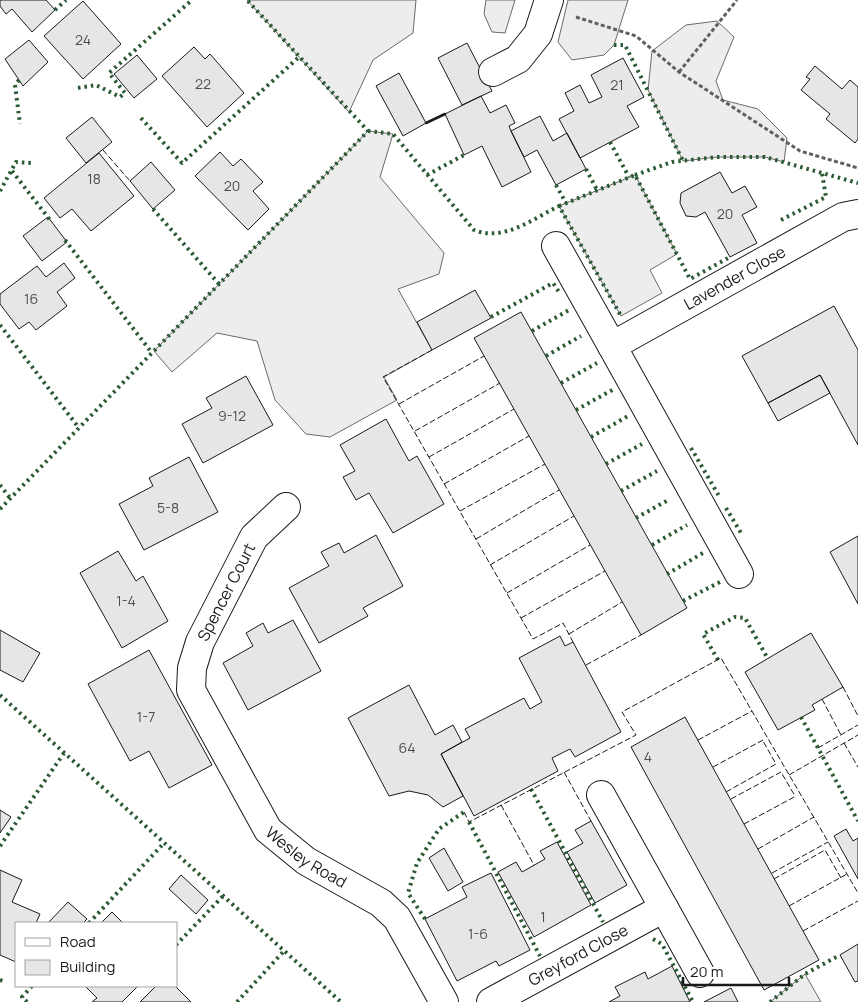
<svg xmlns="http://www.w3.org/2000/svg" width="858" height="1002" font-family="Manrope,sans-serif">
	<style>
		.built { fill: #ededed; stroke: #6a6a6a }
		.building { fill: #e6e6e6; stroke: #1a1a1a }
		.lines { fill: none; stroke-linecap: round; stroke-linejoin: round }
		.street-casing { stroke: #1a1a1a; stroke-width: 30 }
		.path { stroke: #5f5f5f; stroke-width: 3; stroke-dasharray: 4 2.5; stroke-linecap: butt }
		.street { stroke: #fff; stroke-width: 28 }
		.hedge { stroke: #2b5a34; stroke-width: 4; stroke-dasharray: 2.5 4; stroke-linecap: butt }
		.fence { stroke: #1a1a1a; stroke-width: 1; stroke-dasharray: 6 2.5; stroke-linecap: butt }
		.wall { stroke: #1a1a1a; stroke-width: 2.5 }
		.labels { text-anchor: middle; stroke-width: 4; stroke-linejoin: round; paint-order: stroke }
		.number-label { font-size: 14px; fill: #4d4d4d }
		.street-label { font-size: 16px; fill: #1a1a1a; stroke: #fff }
	</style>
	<rect width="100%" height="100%" fill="#fff"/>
	<path class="built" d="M247,0H416L413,33L373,60L349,112Z
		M486,0H515L505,33L492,32L484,14Z
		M568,0H628L614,45L604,55L572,60L558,42Z
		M717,21L734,37L716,81L723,100L758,109L787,138L784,162L765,157H717L683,161L648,90L652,51L686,25Z
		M368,131L393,134L380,177L444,253L439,274L398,289L432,350L384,377L397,400L330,437L306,434L275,400L257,341L217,333L172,372L154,351Z
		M635,175L677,254L650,270L662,293L621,316L559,206Z
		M805,974L821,1002H770Z"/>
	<path class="building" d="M0,0H46L55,10L32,32L12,9L6,14L0,6Z
		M83,1L121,44L83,79L44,36Z
		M29,40L48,62L23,86L5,59Z
		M467,43L492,91L462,105L438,58Z
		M194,47L205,59L210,54L244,93L207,127L162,76Z
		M137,55L157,79L134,98L114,74Z
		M623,58L644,97L627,106L639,127L580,158L559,119L574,111L565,93L580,85L589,103L602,97L591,75Z
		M815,66L842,89L850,80L858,87V139L855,143L826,119L830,114L801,90L810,79L806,77Z
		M399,73L426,123L403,136L376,86Z
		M481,96L490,113L506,105L515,123L509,126L511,131L531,172L502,187L482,146L464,155L445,114Z
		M540,116L553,141L567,133L586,169L556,185L537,150L524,157L511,131Z
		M92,117L112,142L86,163L66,138Z
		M220,152L233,166L241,159L263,182L253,191L269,209L248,230L195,176Z
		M99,153L134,196L91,231L72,209L60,218L44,198Z
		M151,162L175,190L153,209L130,181Z
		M720,172L732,193L745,186L757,207L742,215L757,243L730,257L705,212L696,217L686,216L680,203L681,193Z
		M48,217L67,242L42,261L23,236Z
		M64,263L75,278L57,292L67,306L36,330L29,322L19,329L0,304V294L37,266L46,277Z
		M475,290L491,318L432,350L417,322Z
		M834,306L858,350V445L820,375L768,403L742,356Z
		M521,312L687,608L641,635L474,338Z
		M820,375L830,393L778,421L768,403Z
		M246,376L273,425L203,463L182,424L212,408L206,398Z
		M386,419L409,461L417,456L444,504L393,533L369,493L356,500L343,477L355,471L340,445Z
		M189,457L218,512L144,550L119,504L153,486L149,478Z
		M376,535L403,586L363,608L368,616L319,643L289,588L329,566L321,552L339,543L344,553Z
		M858,536V604L830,552Z
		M118,551L136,581L143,576L168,621L122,648L80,573Z
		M293,620L321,671L248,710L223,663L253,646L246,633L263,623L268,633Z
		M0,630L40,653L23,682L0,670Z
		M811,633L843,687L812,705L815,710L778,730L745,672Z
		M560,636L565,646L573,642L621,732L575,757L570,749L552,758L558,771L474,816L441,754L470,738L465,729L524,698L530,709L542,702L519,658Z
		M149,650L212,765L169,788L149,751L130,761L88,684Z
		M409,685L435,735L453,725L462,742L441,754L463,796L443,807L428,795L409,791L389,796L348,718Z
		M685,717L819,960L764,990L631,747Z
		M0,810L11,817L0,833Z
		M591,821L627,885L595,903L567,852L583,843L575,830Z
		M846,829L853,841L858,838V879L834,836Z
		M557,842L591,905L534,937L498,872L516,862L522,872L545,859L540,851Z
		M444,848L463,882L448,891L429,858Z
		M0,870L22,880L12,902L40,914L36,923H16V962L0,955Z
		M491,873L530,950L499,966L496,961L457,981L425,919L467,897L462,887Z
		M181,875L208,900L196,914L169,889Z
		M68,902L87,919L83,923H48Z
		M112,912L123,923H101Z
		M858,944V981L855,982L840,955Z
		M672,966L690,1002H609L620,996L615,987L645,972L648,979Z
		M85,986H138L122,1002H92L97,998Z
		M156,986H175L191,1002H140Z
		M731,988L738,1002H704Z"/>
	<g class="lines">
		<defs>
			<g id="street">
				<path d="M493,72L518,59L538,34L549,0"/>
				<path id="s1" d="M556,246L612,346L843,217L858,214"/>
				<path d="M612,346L739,574"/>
				<path id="s2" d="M286,507L254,537L200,642L192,668L191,690L268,830L306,861L381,903L397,918L444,1002"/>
				<path d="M664,908L700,973"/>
				<path id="s3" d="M491,1002L664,908L601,795"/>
			</g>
		</defs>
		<use href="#street" class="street-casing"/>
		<path class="path" d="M576,17L636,36L679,72L800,151L858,168
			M679,72L737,0"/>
		<use href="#street" class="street"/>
		<path class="hedge" d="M55,10L66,0
			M614,45H625L683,161
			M19,80L15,85L20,124
			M78,88L96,85L120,97L125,93L109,73L192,0
			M141,118L182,163L299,57
			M368,131L393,134L474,230C503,242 533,219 559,206L621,316
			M610,142L629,177
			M586,169L597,190
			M12,171L50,220
			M427,175L464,155
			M635,175L672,162L717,157H765L858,183
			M556,185L566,203
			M0,191L16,162L31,163
			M559,206L635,175L690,279L730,257
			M153,209L219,284
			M781,220L826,197L822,173
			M65,240L152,353
			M491,317L553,283L559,292
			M0,325L79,428
			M532,331L569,310
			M546,356L581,336
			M561,383L597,363
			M576,410L614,389
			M591,437L628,416
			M691,448L719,496
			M606,464L642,444
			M0,485L10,498
			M621,491L657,471
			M726,508L741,533
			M0,509L368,131L247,0
			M636,518L670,499
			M652,545L687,525
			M667,574L703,553
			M683,601L720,582
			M718,660L703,634L735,617L745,618L768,659
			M0,695L341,1002
			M801,717L858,821
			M531,789L603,922
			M469,822L540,956
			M0,846L64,753
			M425,919L408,893L417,863L439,829L464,812
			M89,923L164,843
			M653,939L662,944L693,1002
			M176,945L223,896
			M0,980L3,981
			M27,1002L22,997L32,986
			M237,1002L284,951
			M770,1002L805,974L840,955"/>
		<path class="fence" d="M103,150L130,181
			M432,350L383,377L533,639L563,623L573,642
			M399,404L484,356
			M415,431L500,383
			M429,457L514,409
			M444,484L529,436
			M460,511L545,464
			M476,539L559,490
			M490,565L574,516
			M507,593L590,545
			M521,618L605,571
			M569,634L622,602
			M586,665L641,635
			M843,687L858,716
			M822,699L841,735
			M698,740L752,711
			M844,743L858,767
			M818,748L858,725
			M713,767L763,740
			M564,772L591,821
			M789,775L858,735
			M726,792L776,764L763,741
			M731,799L781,772L795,796
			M501,805L534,865
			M464,812L469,822L636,735L622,712L721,658L858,893
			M744,824L796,796
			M758,849L814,817
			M772,873L828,842
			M774,879L825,850L841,878
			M789,906L847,874
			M803,931L858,901"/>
		<path class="wall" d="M426,123L445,114"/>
	</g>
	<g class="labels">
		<g class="number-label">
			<text x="83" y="45">24</text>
			<text x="203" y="89">22</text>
			<text x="617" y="90">21</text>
			<text x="94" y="184">18</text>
			<text x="232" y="191">20</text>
			<text x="725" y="219">20</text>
			<text x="31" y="304">16</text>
			<text x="232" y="421">9-12</text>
			<text x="168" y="513">5-8</text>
			<text x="126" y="606">1-4</text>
			<text x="146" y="722">1-7</text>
			<text x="407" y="753">64</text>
			<text x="648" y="762">4</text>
			<text x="543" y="922">1</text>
			<text x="478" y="939">1-6</text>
		</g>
		<g class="street-label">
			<text dy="6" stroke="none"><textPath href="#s1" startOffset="255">Lavender Close</textPath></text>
			<text transform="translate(226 592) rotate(-63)" y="6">Spencer Court</text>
			<text dy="6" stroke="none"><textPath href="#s2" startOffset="418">Wesley Road</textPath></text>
			<text dy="6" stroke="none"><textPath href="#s3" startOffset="99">Greyford Close</textPath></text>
		</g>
	</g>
	<rect x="15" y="922" width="162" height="65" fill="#ffffff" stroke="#a3a3a3"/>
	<rect x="25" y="938" width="25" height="8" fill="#ffffff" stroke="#a3a3a3"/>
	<text x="60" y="947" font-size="15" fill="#1a1a1a">Road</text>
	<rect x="25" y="960" width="25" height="15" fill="#e6e6e6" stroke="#a3a3a3"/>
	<text x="60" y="972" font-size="15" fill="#1a1a1a">Building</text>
	<path d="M683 977v8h106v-8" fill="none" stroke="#1a1a1a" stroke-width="2.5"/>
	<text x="690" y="977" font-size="15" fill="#1a1a1a" stroke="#ffffff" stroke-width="4" paint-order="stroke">20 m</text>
</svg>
